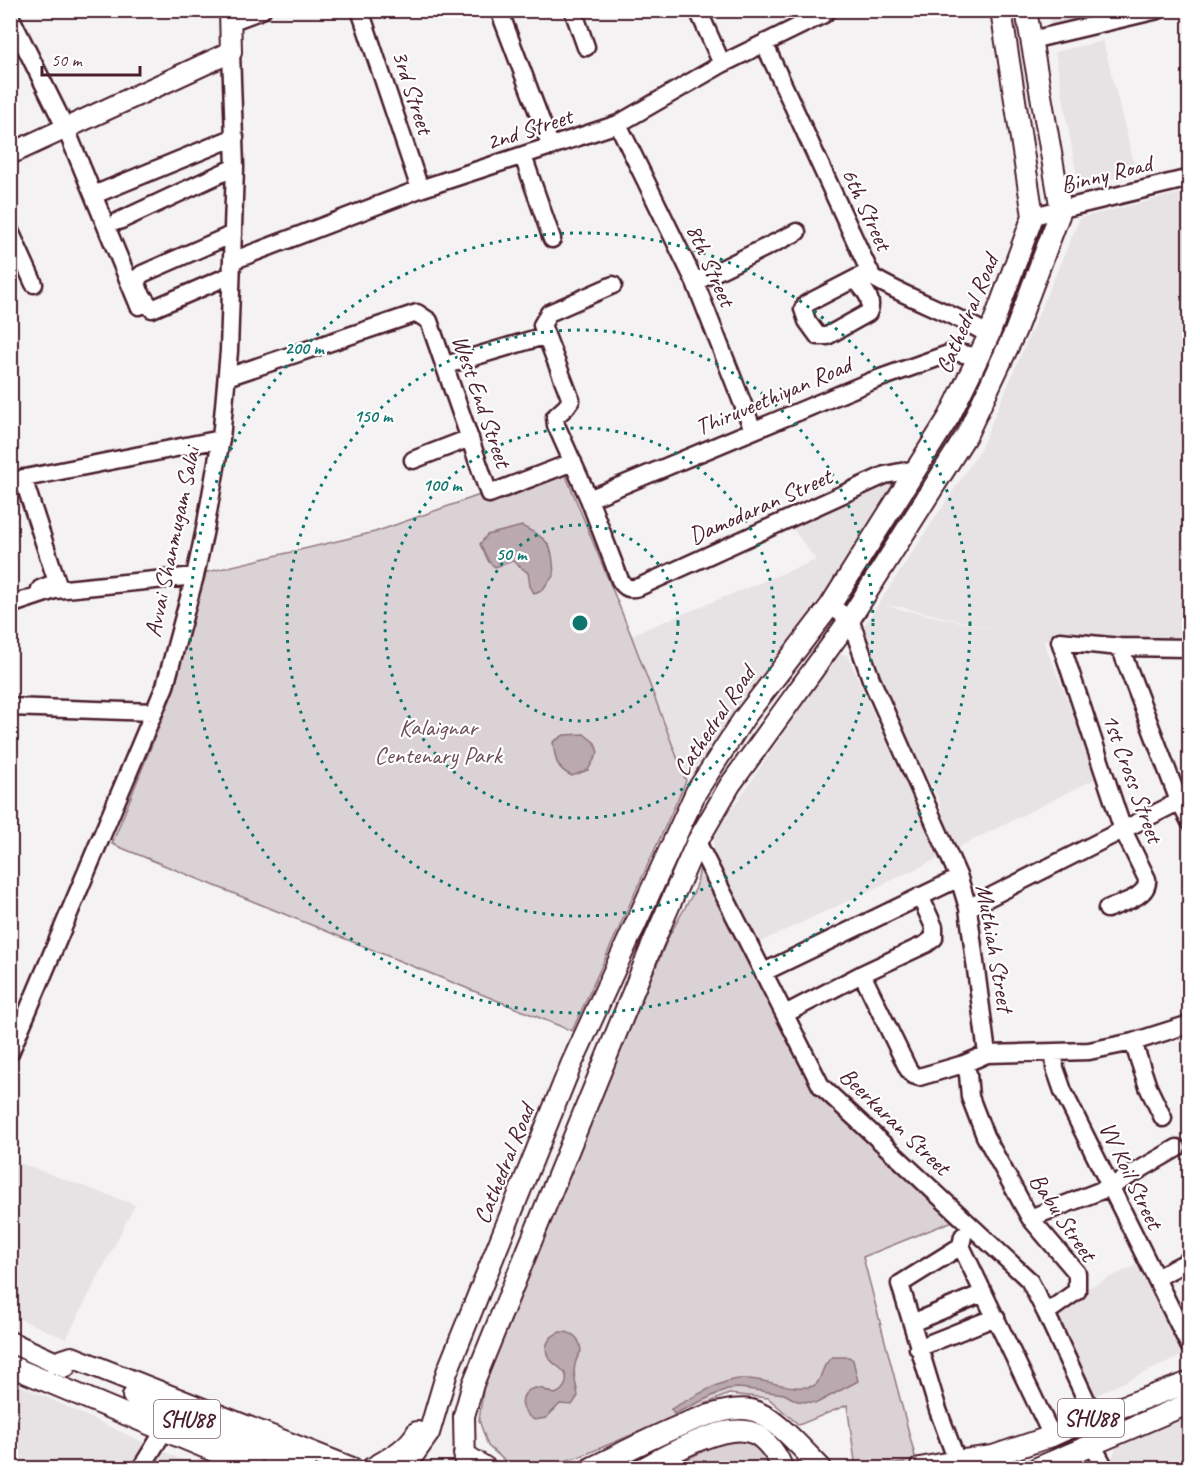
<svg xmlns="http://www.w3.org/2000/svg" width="1200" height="1479" font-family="Caveat,sans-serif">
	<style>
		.built { fill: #e7e2e3; fill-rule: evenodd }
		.green { fill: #dbd2d5; stroke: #927880; stroke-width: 1.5 }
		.water { fill: #baa9ae; stroke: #8d727a; stroke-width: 1.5 }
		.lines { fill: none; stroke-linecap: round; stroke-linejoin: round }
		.minor-casing { stroke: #4a1f2b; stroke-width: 21 }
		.major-casing { stroke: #4a1f2b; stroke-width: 24 }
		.minor { stroke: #fff; stroke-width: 16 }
		.major { stroke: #fff; stroke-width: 20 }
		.ring { fill: none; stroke: #0f766e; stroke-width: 3; stroke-dasharray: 3 6 }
		.labels { text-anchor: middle; stroke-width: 4.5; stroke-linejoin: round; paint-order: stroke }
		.shield { fill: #fff; stroke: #80626b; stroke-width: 1.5 }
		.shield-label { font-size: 22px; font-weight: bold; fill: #4a1f2b }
		.street-label { font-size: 24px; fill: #4a1f2b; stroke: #fff }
		.park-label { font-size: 24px; fill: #6e4c56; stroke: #fff }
		.centre { fill: #0f766e; stroke: #fff; stroke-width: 3 }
		.ring-label { font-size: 18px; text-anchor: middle; font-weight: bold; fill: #0f766e; stroke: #fff; stroke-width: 4.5; stroke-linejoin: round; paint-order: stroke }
	</style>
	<rect width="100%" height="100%" fill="#f4f2f2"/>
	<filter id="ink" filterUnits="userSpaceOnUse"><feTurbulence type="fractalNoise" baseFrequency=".0167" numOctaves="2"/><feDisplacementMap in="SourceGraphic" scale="12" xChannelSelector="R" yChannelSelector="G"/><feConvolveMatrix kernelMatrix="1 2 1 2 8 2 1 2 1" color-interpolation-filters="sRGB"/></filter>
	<g filter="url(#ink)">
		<path class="built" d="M1048,10H1115V11L1051,25Z
			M1103,41L1136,171L1079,189L1055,52Z
			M1189,191V640H1043L1099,777L955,849L938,798L876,677L864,626L980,450L1080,218ZM884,606L901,607L999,630Z
			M895,480L830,584L686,781L631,635L816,560L789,524Z
			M838,653L847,655L939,858L760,942L713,855L714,836Z
			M11,1160L135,1205L66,1339L11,1315Z
			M1137,1265L1183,1355L1094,1396L1057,1317L1083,1290Z
			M11,1381L199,1468H11Z
			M1189,1415V1468H1117L1112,1458L1117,1446Z"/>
		<path class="green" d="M562,466L631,635L686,781L572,1031L112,844L175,687L203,573L375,532Z
			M700,867L815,1090L953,1221L863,1257L916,1460L874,1468H856L847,1405L799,1425L768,1398L729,1394L579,1457L538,1468H531L510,1465L488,1446L479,1420L486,1370L669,936L696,888Z
			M728,1439C752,1441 761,1448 773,1468H669Z"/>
		<path class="water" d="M522,526C550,541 552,542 554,575L542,590L534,593L530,586L528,573L513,561L495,567L489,562L480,544L487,535Z
			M584,734L595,743L598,753L588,770L572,776C556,769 555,759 553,742L564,735Z
			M560,1332C573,1331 580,1338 581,1351C570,1368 575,1377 578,1396L572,1405L560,1404L546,1418L535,1420C520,1414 516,1391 536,1388C544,1387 548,1393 555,1394C560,1392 563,1390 565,1385C571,1370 556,1368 549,1358C542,1347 549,1336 560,1332Z
			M833,1357H849L853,1360L858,1381L817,1403L797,1401L784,1394L739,1388L727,1389L674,1414L671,1409C688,1400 721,1380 739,1379C760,1376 791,1392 813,1386C823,1382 820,1364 833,1357Z"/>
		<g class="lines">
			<defs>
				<path id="minor" d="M360,10L420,189
					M499,10L551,147
					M573,10L586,47
					M698,10L722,64
					M10,16L66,129L139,306
					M230,22L262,10
					M1031,40L1158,10
					M764,43L872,277C910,300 952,312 989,335
					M618,124L695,282L753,430
					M523,156L552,239
					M101,192L235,137
					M1033,216L1190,178
					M119,221L235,167
					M10,231L34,284
					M232,261L420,189L618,124L722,64L824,14L828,10
					M231,275L152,309L140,292L136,280L142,274L233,234
					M855,279C863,289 875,299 868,313L827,336H818L807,321L803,309L806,304L870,271
					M695,282L797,232
					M613,285L549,313L542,325L571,400L566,407L555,417L556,425L589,499L620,580C625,588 629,590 639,587L885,475L916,469
					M446,365L544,336
					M227,377L417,313L429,321L489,494L573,462
					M413,460L470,438
					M23,478L57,582L40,589
					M10,481L221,439
					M589,499L872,381L954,352L978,357
					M10,605L55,590L195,576
					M830,606L850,619L871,679L959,878L968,908L987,1054L1089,1051L1133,1042L1190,1024
					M1120,647L1179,801L1190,822
					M10,707L154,712
					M697,842L821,1086L1029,1280L1046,1313
					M968,908L1190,796
					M1107,909C1121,903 1149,897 1147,879L1123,830L1060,641L1120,647L1190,648
					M764,972L959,878
					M862,974L926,944L934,938V927L920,896
					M785,1014L862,974L908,1069L913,1075L919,1077L964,1064L987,1054
					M1133,1042L1148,1087L1163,1118
					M10,1053L165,686L195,576L205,529L221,439L229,351L235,167L231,52
					M1054,1053L1055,1068L1063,1091L1190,1347
					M964,1064L968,1074L970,1097L985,1136L1030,1218L1077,1273V1291L1046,1313L1094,1417
					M1030,1218L1110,1187L1177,1148
					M963,1236L961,1246L1052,1436
					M1156,1278L1190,1260
					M912,1323L983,1293
					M918,1348L996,1317
					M1093,1446L1105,1468
					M957,1461L938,1410L900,1284L961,1246
					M141,1468L159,1439"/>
				<path id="major" d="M10,154L231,52L230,10
					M10,1342L65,1367
					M54,1363L72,1357L352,1468
					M10,1366L254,1468
					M133,1396L305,1468
					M464,1454L486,1468
					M372,1468C388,1459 408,1449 417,1432
					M400,1468L412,1457L429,1433L447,1372L571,1065L696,792L744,718L830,606L949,417L989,335L1033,216L1001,10
					M465,1468L464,1416L473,1384L653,943L697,842L730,785L850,619L967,434L1015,332L1061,210L1026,10
					M591,1468C628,1451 713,1402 751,1410C774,1415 804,1451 821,1468
					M643,1468C668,1455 725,1421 753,1433C759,1435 767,1443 771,1448C776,1455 780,1460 782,1468
					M920,1468L957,1461L993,1456L1052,1436L1094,1417L1190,1382
					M1037,1468L1190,1403"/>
			</defs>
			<use href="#minor" class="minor-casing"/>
			<use href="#major" class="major-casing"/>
			<use href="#minor" class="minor"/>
			<use href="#major" class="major"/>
		</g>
	</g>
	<g class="ring">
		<circle cx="580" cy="623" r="98"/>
		<circle cx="580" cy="623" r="195"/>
		<circle cx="580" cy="623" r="293"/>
		<circle cx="580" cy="623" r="390"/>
	</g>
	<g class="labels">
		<g class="shield">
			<rect x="1058" y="1399" width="66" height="38" rx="4.5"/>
			<rect x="154" y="1400" width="66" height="38" rx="4.5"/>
		</g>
		<g class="shield-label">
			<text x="1091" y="1426">SHU88</text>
			<text x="187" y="1427">SHU88</text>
		</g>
		<g class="street-label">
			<text transform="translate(413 92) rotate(72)" y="8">3rd Street</text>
			<text transform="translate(529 129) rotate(-18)" y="8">2nd Street</text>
			<text transform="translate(1106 174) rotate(-14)" y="8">Binny Road</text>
			<text transform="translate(867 209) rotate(65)" y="8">6th Street</text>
			<text transform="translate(711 265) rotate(66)" y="8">8th Street</text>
			<text transform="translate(967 314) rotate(-67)" y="8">Cathedral Road</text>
			<text transform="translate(773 396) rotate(-23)" y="8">Thiruveethiyan Road</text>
			<text transform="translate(482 401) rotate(71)" y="8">West End Street</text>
			<text transform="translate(760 506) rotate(-24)" y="8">Damodaran Street</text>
			<text transform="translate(172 542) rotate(-78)" y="8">Avvai Shanmugam Salai</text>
			<text transform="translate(714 721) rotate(-56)" y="8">Cathedral Road</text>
			<text transform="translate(1133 778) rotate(70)" y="8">1st Cross Street</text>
			<text transform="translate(995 948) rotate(80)" y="8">Muthiah Street</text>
			<text transform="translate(895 1121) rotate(44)" y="8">Beerkaran Street</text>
			<text transform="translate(504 1164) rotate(-68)" y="8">Cathedral Road</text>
			<text transform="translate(1131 1175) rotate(64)" y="8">VV Koil Street</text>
			<text transform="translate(1063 1217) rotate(56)" y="8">Babu Street</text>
		</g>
		<g class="park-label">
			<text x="438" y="735">Kalaignar<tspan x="438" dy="28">Centenary Park</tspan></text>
		</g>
	</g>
	<circle cx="580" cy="623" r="9" class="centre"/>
	<g class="ring-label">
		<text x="304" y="354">200 m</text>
		<text x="373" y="422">150 m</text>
		<text x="442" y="491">100 m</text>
		<text x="511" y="560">50 m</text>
	</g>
	<rect width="1200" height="1479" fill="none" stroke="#fff" stroke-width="36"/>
	<rect x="18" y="18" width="1164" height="1443" fill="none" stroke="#4a1f2b" stroke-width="2" filter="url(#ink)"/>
	<path d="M42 66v9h98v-9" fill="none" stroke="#4a1f2b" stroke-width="3"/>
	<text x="51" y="66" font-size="18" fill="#4a1f2b" stroke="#ffffff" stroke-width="4.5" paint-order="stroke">50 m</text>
</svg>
